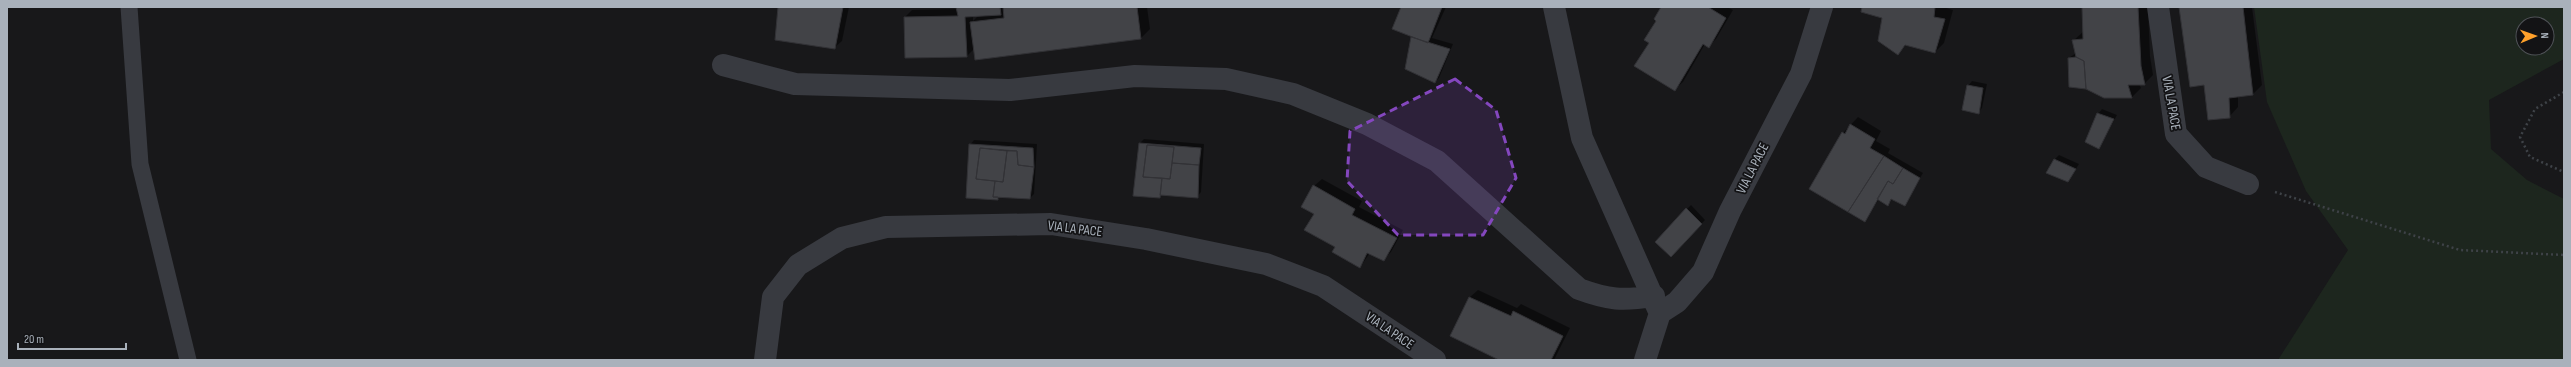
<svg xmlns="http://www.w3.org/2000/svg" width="2571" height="367" font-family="'Sofia Sans Condensed',sans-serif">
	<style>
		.green { fill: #1d261e; fill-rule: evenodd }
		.shadow { fill: #0007; fill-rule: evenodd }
		.building { fill: #424347; stroke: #323236 }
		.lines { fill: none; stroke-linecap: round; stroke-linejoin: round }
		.path { stroke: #3e4247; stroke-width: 2.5; stroke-dasharray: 2 3; stroke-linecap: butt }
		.lane { stroke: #383a40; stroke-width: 17 }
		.street { stroke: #383a40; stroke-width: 22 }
		.marked { fill: #8447be; fill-opacity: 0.2; stroke: #8447be; stroke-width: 3; stroke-dasharray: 8 5; stroke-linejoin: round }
		.labels { text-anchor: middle; stroke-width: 3.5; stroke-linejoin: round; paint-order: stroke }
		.street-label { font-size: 14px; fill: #a9b1bb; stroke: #131315 }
	</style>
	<rect width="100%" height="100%" fill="#18181a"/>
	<path class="green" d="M2254,7H2564V59L2489,100L2491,149L2527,180L2564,199V360H2278L2348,250L2306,191L2267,102ZM2523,24H2547V48H2523Z"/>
	<path class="shadow" d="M779,7H849L842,41L834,48Z
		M957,7H1147L1150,29L1141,38L975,48L967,56L906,57L905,17L912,10L958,9ZM979,15L973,21V16Z
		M1402,7H1446L1432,38L1453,44L1439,78L1435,82L1412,37Z
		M1663,7H1727L1733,10L1716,39L1708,47L1705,44L1683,82L1675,89L1651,42L1645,40Z
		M1863,7H1943L1953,10L1944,43L1935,52L1907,44L1898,53L1884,18Z
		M2083,7H2148L2150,56L2153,75L2144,84H2139L2141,88L2132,97L2069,58L2076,53L2074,40L2084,31Z
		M2180,7H2252L2262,85L2252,95L2238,96V107L2229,117L2205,84Z
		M1972,81L1987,84L1982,108L1978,113L1968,86Z
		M2102,109L2117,115L2099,148L2098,114Z
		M1858,117L1881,131L1876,141L1890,149L1888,153L1923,173L1904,204L1893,198L1888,204L1879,199L1865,220L1843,133Z
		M1144,139L1204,144L1201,192L1197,197L1163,194L1159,197L1140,143Z
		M974,140L1037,144L1034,194L1030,198L1001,196L998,199L970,145Z
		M2059,155L2079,164L2068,181L2055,159Z
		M1322,179L1362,201L1359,207L1403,230L1391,252L1384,259L1370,253L1360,267L1336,246L1316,214L1314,186Z
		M1691,205L1705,220L1671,255L1687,209Z
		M1478,290L1517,308L1521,304L1570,328L1554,360H1501L1451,335L1470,297Z"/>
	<path class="building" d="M778,7H843L835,49L775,40Z
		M956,7H1000L1001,15L965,17L967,57L905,58L904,17L958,16Z
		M1003,7H1137L1141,39L975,60L970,22L1004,18Z
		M1401,7H1442L1428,43L1392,29Z
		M1661,7H1708L1726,18L1709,48L1703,44L1675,91L1634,66L1649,43L1644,40L1656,21L1654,19Z
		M1862,7H1935L1934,17L1945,19L1935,53L1905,45L1898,55L1878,41L1882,18L1861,12Z
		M2082,7H2138L2141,66L2145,85H2128L2132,98H2104L2086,89L2084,61L2076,57L2072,40L2083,39Z
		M2179,7H2243L2253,95L2229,98L2230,118L2208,120L2204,85L2190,87Z
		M1411,37L1450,49L1435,83L1405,69Z
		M2076,57L2084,61L2086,89L2069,87L2068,58Z
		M1967,85L1983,88L1979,114L1962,110Z
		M2097,113L2114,119L2099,149L2085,142Z
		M1850,124L1875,139L1870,148L1884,156L1848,212L1809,189L1842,132L1845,134Z
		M1139,143L1201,148L1199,165L1172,163L1174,147L1147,145L1143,177L1162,178L1160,198L1133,196Z
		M969,144L1033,148L1034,167L1018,165L1017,151L980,148L976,179L995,181L993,197H998V200L966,198Z
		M1147,145L1174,147L1170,179L1143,177Z
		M980,148L1007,151L1003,182L976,179Z
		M1007,151H1017L1018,165L1034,167L1030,199L993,197L995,181L1003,182Z
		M1884,156L1903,168L1893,184L1888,181L1865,222L1848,212Z
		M2054,159L2076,169L2068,182L2046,173Z
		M1172,163L1199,165L1198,198L1160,195L1162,178L1170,179Z
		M1903,168L1920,178L1905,206L1891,199L1888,206L1877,199L1888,181L1893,184Z
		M1313,185L1355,209L1352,215L1397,238L1384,261L1367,253L1360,268L1332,252L1335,247L1304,230L1314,214L1301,207Z
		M1686,208L1702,224L1671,257L1655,242Z
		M1469,297L1511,316L1513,311L1563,336L1551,360H1499L1450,336Z"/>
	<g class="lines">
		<path class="path" d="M2564,92L2535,109L2520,137L2530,157L2564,172
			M2275,192L2460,250L2564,255"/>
		<path class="lane" d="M129,7L140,164L188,360"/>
		<path class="street" d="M1554,7L1582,138L1658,309
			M2158,7L2176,134L2206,167L2248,184
			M723,65L795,84L1010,90L1135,76L1226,79L1293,94L1367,124L1437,161L1579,289C1609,300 1622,301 1654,296
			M765,360L773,297L798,265L842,238L886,227L1051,224L1146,239L1266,264L1323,286L1435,360
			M1645,360L1660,313L1677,302L1703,272L1730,211L1801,74L1822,7"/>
	</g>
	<path class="marked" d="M1455,79L1496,110L1516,178L1483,235H1398L1347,181L1350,131Z"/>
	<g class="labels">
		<g class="street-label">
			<text transform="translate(2172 103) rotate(80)" y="5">VIA LA PACE</text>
			<text transform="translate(1752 168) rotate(-63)" y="5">VIA LA PACE</text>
			<text transform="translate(1075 228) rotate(7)" y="5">VIA LA PACE</text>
			<text transform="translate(1390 330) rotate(34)" y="5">VIA LA PACE</text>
		</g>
	</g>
	<rect width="2571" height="367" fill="none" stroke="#a9b1bb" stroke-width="16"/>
	<g transform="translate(2535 36) rotate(88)"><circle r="19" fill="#131315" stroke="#4f5257"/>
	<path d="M0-3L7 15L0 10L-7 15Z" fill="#ffa12b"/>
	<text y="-6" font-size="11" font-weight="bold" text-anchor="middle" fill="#a9b1bb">N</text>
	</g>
	<path d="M18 343v6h108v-6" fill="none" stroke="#a9b1bb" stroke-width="2"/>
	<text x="24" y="343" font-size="12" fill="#a9b1bb" stroke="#131315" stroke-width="3" paint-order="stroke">20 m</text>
</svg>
